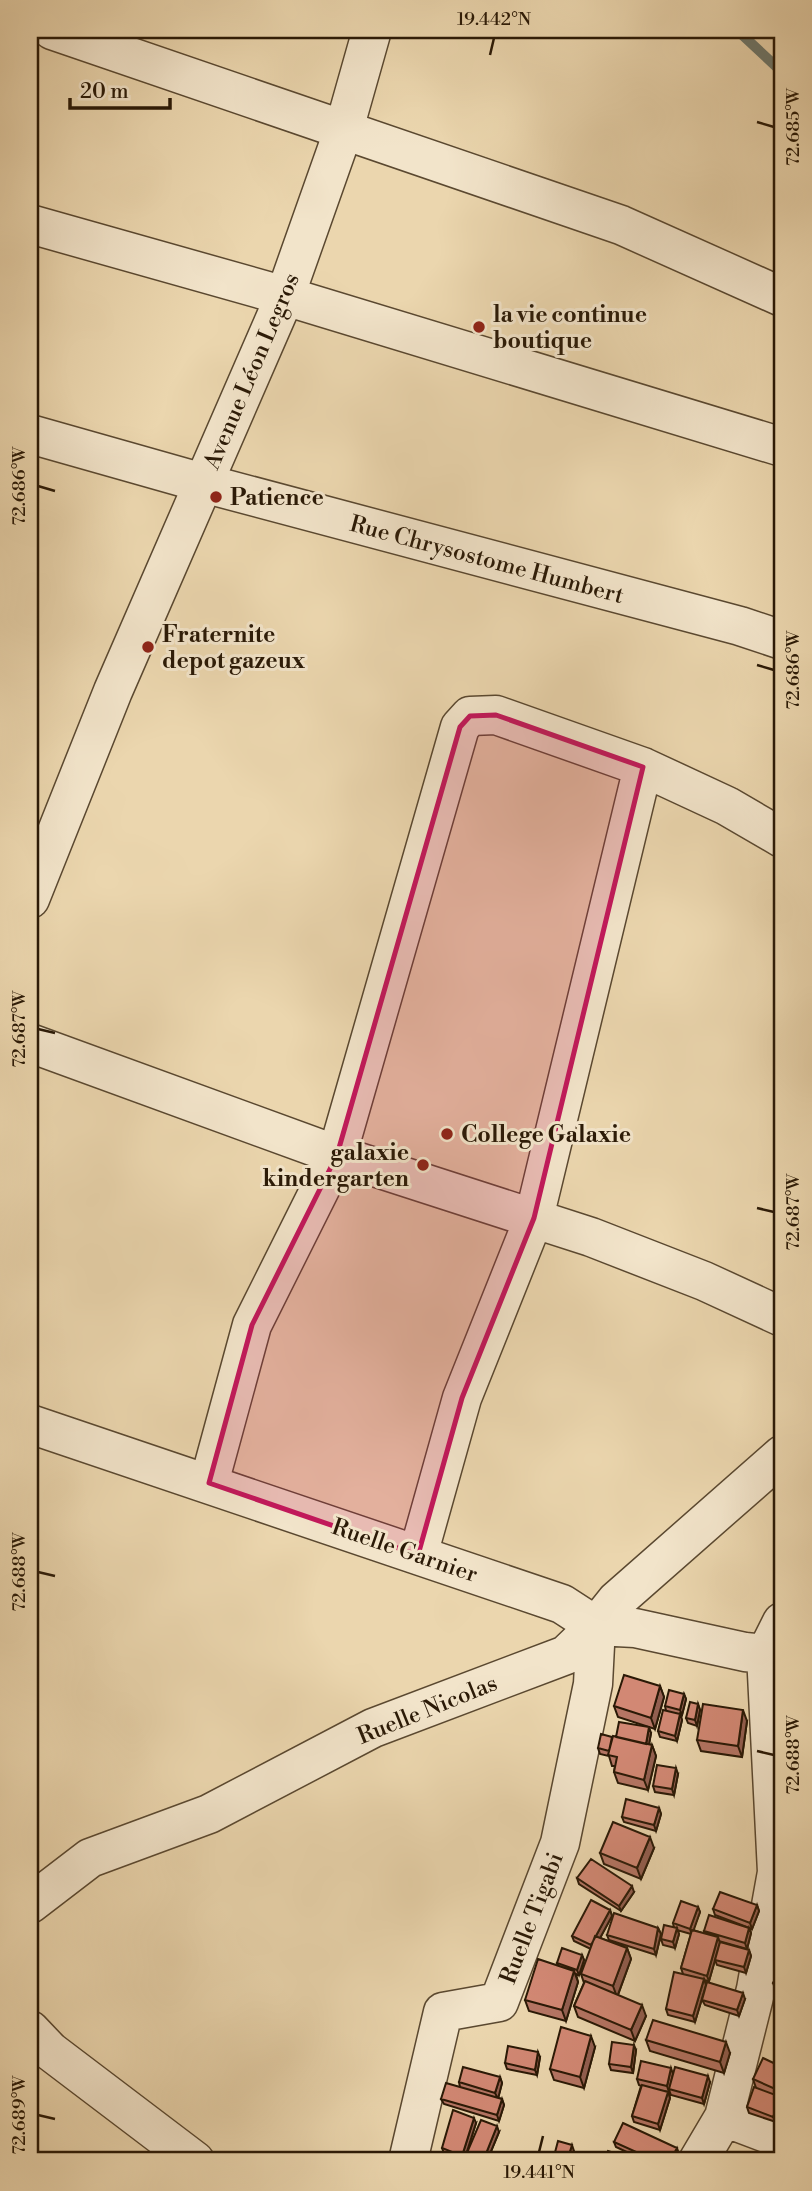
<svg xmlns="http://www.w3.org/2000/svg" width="812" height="2191" font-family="'Libre Bodoni',serif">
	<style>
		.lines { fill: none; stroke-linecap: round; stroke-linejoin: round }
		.stream { stroke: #6d786d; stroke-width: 10 }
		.minor-casing { stroke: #5a4830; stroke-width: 41 }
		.minor { stroke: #f2e4ca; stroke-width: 38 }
		.wall { fill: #b57564; stroke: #2a1906; stroke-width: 2 }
		.shaded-wall { fill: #935f51; stroke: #2a1906; stroke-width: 2 }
		.building { fill: #d28874; stroke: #2a1906; stroke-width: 2 }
		.marked { fill: #c2185b; fill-opacity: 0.2; stroke: #c2185b; stroke-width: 5; stroke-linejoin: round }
		.ticks { fill: none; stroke: #2a1906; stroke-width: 2.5 }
		.poi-dot { fill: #8f2418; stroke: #f2e4ca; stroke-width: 2.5 }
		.labels { text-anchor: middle; stroke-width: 6; stroke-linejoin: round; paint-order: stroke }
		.poi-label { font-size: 23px; font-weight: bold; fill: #2a1906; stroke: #f2e4ca; text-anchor: start }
		.street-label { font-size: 23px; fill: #2a1906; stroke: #f2e4ca }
		.neatline { fill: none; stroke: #2a1906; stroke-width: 2.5 }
		.ticks-label { font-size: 18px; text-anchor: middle; fill: #2a1906 }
	</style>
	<rect width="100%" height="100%" fill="#ebd6ae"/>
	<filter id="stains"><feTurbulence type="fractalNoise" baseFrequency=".00286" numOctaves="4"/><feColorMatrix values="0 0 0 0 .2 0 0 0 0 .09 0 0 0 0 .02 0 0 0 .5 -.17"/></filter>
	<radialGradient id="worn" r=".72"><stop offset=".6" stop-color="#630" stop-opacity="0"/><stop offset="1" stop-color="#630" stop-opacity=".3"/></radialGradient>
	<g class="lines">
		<path class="stream" d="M737,30L782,72"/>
		<defs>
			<path id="minor" d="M52,30L621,225L782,297
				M30,224L285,296L782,447
				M30,434L203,483L740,626L782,640
				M30,899L113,691L285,296L344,129L372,30
				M30,1043L337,1155L591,1237L704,1281L782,1317
				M30,1424L562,1604L596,1626L635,1628L745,1652L766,1654L782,1649
				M209,1483L252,1325L337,1155L460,727L470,716L496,715L643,767L727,806L782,838
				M418,1555L462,1398L534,1218L643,767
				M30,1904L90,1858L209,1814L373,1728L566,1655L596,1626L616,1601L782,1455
				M30,2030L50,2051L195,2161
				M724,2117L782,2139
				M408,2161L443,2012L499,2002L560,1843L593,1684L596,1626
				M698,2161L724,2117L756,1989L777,1872L766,1654L782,1622"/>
		</defs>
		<use href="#minor" class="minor-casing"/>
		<use href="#minor" class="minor"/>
	</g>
	<path class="wall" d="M660,1686L664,1697L655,1729L618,1717L614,1706Z
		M684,1694L686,1699L682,1715H680L682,1720L677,1741L660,1737L658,1731L666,1711L665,1706Z
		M698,1704L700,1710L697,1726L688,1723L686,1718Z
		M747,1721L742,1757L701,1751L697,1740Z
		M651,1733L649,1744L652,1745L656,1756L648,1790L618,1783L614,1772L615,1766H612L609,1756L600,1754L598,1748L612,1737Z
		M678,1774L674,1795L655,1792L653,1786Z
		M659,1808L661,1814L656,1831L624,1822L622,1817Z
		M654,1848L641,1879L604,1864L600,1853Z
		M577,1878L634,1892L621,1911L579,1884Z
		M757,1905L759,1911L752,1929L715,1915L713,1909Z
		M698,1907L700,1912L693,1930L705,1934L704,1931L749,1928L751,1933L747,1949L719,1941L720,1943L749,1950L751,1956L746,1973L717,1965L715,1960L718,1949L709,1981L704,1980L706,1985L695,2022L668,2015L666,2009L683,1974L681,1968L691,1934L677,1930L679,1934L675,1948L663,1945L661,1939L674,1928L673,1923Z
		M610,1910L612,1916L600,1938L627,1948L631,1959L618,1995L646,2016L635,2041L578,2017L574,2006L584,1983L581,1974L591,1949L574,1941L572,1936Z
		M658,1928L661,1934L656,1955L609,1940L607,1935Z
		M582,1955L584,1960L579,1975L576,1974L578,1982L566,2021L529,2011L525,2000L558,1965L557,1963Z
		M782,1970V1997L777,1994L773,1983Z
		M745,1999L739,2016L705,2005L702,2000Z
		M646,2040L730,2053L724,2073L650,2051Z
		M595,2047L584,2088L554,2080L550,2069Z
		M636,2050L633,2073L611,2070L609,2064Z
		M540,2057L537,2075L507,2069L505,2063Z
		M782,2067V2105L776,2122L749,2113L747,2107L756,2088L753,2079Z
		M673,2073L710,2082L704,2104L671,2095L669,2090V2092L663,2091L668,2092L670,2098L660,2130L634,2122L632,2116L641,2086L639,2085L637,2079Z
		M500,2077L502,2083L498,2098L502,2099L504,2105L499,2121L444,2104L441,2099L460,2087L459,2082Z
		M476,2123L464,2161L444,2153L442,2148Z
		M499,2132L487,2161L468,2160L466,2155Z
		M614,2142L679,2154L675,2161H646L616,2147Z"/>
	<path class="shaded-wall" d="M660,1686L664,1697L655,1729L651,1718Z
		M684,1694L686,1699L682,1715L680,1710Z
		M698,1704L700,1710L697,1726L695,1720Z
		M743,1710L747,1721L742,1757L738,1746Z
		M680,1714L682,1720L677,1741L675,1736Z
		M649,1727L651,1733L648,1750L646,1745Z
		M652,1745L656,1756L648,1790L644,1780Z
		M676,1768L678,1774L674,1795L672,1789Z
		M659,1808L661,1814L656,1831L654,1825Z
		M650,1837L654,1848L641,1879L637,1868Z
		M632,1886L634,1892L621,1911L619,1906Z
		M757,1905L759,1911L752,1929L750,1923Z
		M698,1907L700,1912L692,1935L690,1929Z
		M610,1910L612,1916L593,1951L591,1945Z
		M658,1928L661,1934L656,1955L654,1949Z
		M677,1928L679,1934L675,1948L673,1942Z
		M749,1928L751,1933L747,1949L745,1943Z
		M718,1937L720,1943L709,1981L707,1976Z
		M627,1948L631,1959L617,1997L613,1986Z
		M749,1950L751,1956L746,1973L744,1967Z
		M582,1955L584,1960L579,1975L577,1970Z
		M574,1971L578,1982L566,2021L562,2010Z
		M704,1979L706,1985L695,2022L693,2016Z
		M743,1993L745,1999L739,2016L737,2010Z
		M642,2005L646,2016L635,2041L631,2030Z
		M591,2036L595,2047L584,2088L580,2077Z
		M726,2042L730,2053L724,2073L720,2062Z
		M634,2045L636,2050L633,2073L631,2067Z
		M538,2052L540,2057L537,2075L535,2070Z
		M671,2068L673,2074L669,2092L667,2086Z
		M708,2076L710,2082L704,2104L702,2098Z
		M500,2077L502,2083L498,2099L495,2093Z
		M668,2092L670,2098L660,2130L658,2124Z
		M781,2097L782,2105L776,2122L773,2117Z
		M502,2099L504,2105L499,2121L497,2115Z
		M474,2118L476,2123L464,2161L462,2156Z
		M497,2126L499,2132L487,2161H483Z
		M572,2145L574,2151L571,2161H567Z
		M677,2148L679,2154L675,2161H670Z"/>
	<path class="building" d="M624,1675L660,1686L651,1718L614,1706Z
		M669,1690L684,1694L680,1710L665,1706Z
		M690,1702L698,1704L695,1720L686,1718Z
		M703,1704L743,1710L738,1746L697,1740Z
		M663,1710L680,1714L675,1736L658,1731Z
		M619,1722L649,1727L646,1744L616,1737Z
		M601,1734L612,1737L609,1751L598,1748Z
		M613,1736L652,1745L644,1780L614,1772L617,1757L608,1755Z
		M657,1765L676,1768L672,1789L653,1786Z
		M626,1799L659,1808L654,1825L622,1817Z
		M613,1822L650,1837L637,1868L600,1853Z
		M591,1859L632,1886L619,1906L577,1878Z
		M720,1892L757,1905L750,1923L713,1909Z
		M591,1900L610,1910L591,1945L572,1936Z
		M681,1901L698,1907L690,1929L673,1923Z
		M614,1913L658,1928L654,1949L607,1935Z
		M709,1915L749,1928L745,1943L704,1931Z
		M664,1925L677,1928L673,1942L661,1939Z
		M692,1930L718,1937L707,1976L681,1968Z
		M595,1936L627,1948L613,1986L581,1974Z
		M720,1942L749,1950L744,1967L715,1960Z
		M562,1948L582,1955L577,1970L557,1963Z
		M538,1959L574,1971L562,2010L525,2000Z
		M782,1970V1988L773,1983Z
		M674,1972L704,1979L693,2016L666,2009Z
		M585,1981L642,2005L631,2030L574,2006Z
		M707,1982L743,1993L737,2010L702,2000Z
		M653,2020L726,2042L720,2062L646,2040Z
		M561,2027L591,2036L580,2077L550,2069Z
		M612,2042L634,2045L631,2067L609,2064Z
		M508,2046L538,2052L535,2070L505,2063Z
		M763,2058L782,2067V2092L753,2079Z
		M641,2061L671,2068L667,2086L637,2079Z
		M463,2067L500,2077L495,2093L459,2082Z
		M675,2067L708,2076L702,2098L669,2089Z
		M446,2083L502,2099L497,2115L441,2099Z
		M642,2085L668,2092L658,2124L632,2116Z
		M754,2087L781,2097L773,2117L747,2107Z
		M453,2110L474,2118L462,2156L442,2148Z
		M481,2120L497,2126L483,2161L466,2155Z
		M623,2123L677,2148L670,2161H656L614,2142Z
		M558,2141L572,2145L567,2161H557L553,2160Z
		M608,2151L638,2161H604Z
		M712,2156L724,2161H709Z"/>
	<path class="marked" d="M496,715L643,767L534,1218L462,1398L418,1555L209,1483L252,1325L337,1155L460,727L470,716Z"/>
	<path class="ticks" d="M490,55L494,38M757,122L774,127M38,486L55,491M757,665L774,670M38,1029L55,1033M757,1208L774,1212M38,1572L55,1576M757,1751L774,1755M38,2115L55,2119M539,2152L543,2136"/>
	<g class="poi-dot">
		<circle cx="479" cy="327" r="7"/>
		<circle cx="216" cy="497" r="7"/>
		<circle cx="148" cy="647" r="7"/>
		<circle cx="447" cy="1134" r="7"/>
		<circle cx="423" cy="1165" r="7"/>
	</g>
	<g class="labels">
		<g class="poi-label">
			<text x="493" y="322">la vie continue<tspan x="493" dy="26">boutique</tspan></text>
			<text x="230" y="505">Patience</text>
			<text x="162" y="642">Fraternite<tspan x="162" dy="26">depot gazeux</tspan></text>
			<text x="461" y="1142">College Galaxie</text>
			<text x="409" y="1160" text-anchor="end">galaxie<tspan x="409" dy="26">kindergarten</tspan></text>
		</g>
		<g class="street-label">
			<text transform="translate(251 371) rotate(-67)" y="8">Avenue Léon Legros</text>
			<text transform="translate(487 559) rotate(15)" y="8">Rue Chrysostome Humbert</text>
			<text transform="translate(405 1550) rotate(19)" y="8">Ruelle Garnier</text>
			<text transform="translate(427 1709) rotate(-22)" y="8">Ruelle Nicolas</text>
			<text transform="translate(531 1918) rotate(-69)" y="8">Ruelle Tigabi</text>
		</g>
	</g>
	<rect width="812" height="2191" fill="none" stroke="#ebd6ae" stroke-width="77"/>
	<path d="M70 98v10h100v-10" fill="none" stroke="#2a1906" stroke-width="3.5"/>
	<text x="80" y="98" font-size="21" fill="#2a1906" stroke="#f2e4ca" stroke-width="5" paint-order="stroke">20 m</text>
	<rect x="38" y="38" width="736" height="2114" class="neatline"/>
	<g class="ticks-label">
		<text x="494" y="25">19.442°N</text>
		<text transform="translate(793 127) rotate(-90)" y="6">72.685°W</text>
		<text transform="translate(19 486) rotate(-90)" y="6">72.686°W</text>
		<text transform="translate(793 670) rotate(-90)" y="6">72.686°W</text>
		<text transform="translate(19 1029) rotate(-90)" y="6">72.687°W</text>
		<text transform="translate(793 1212) rotate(-90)" y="6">72.687°W</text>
		<text transform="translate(19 1572) rotate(-90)" y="6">72.688°W</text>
		<text transform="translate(793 1755) rotate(-90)" y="6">72.688°W</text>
		<text transform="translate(19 2115) rotate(-90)" y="6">72.689°W</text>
		<text x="539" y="2178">19.441°N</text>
	</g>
	<rect width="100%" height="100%" filter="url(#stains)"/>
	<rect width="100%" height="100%" fill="url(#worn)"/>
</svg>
